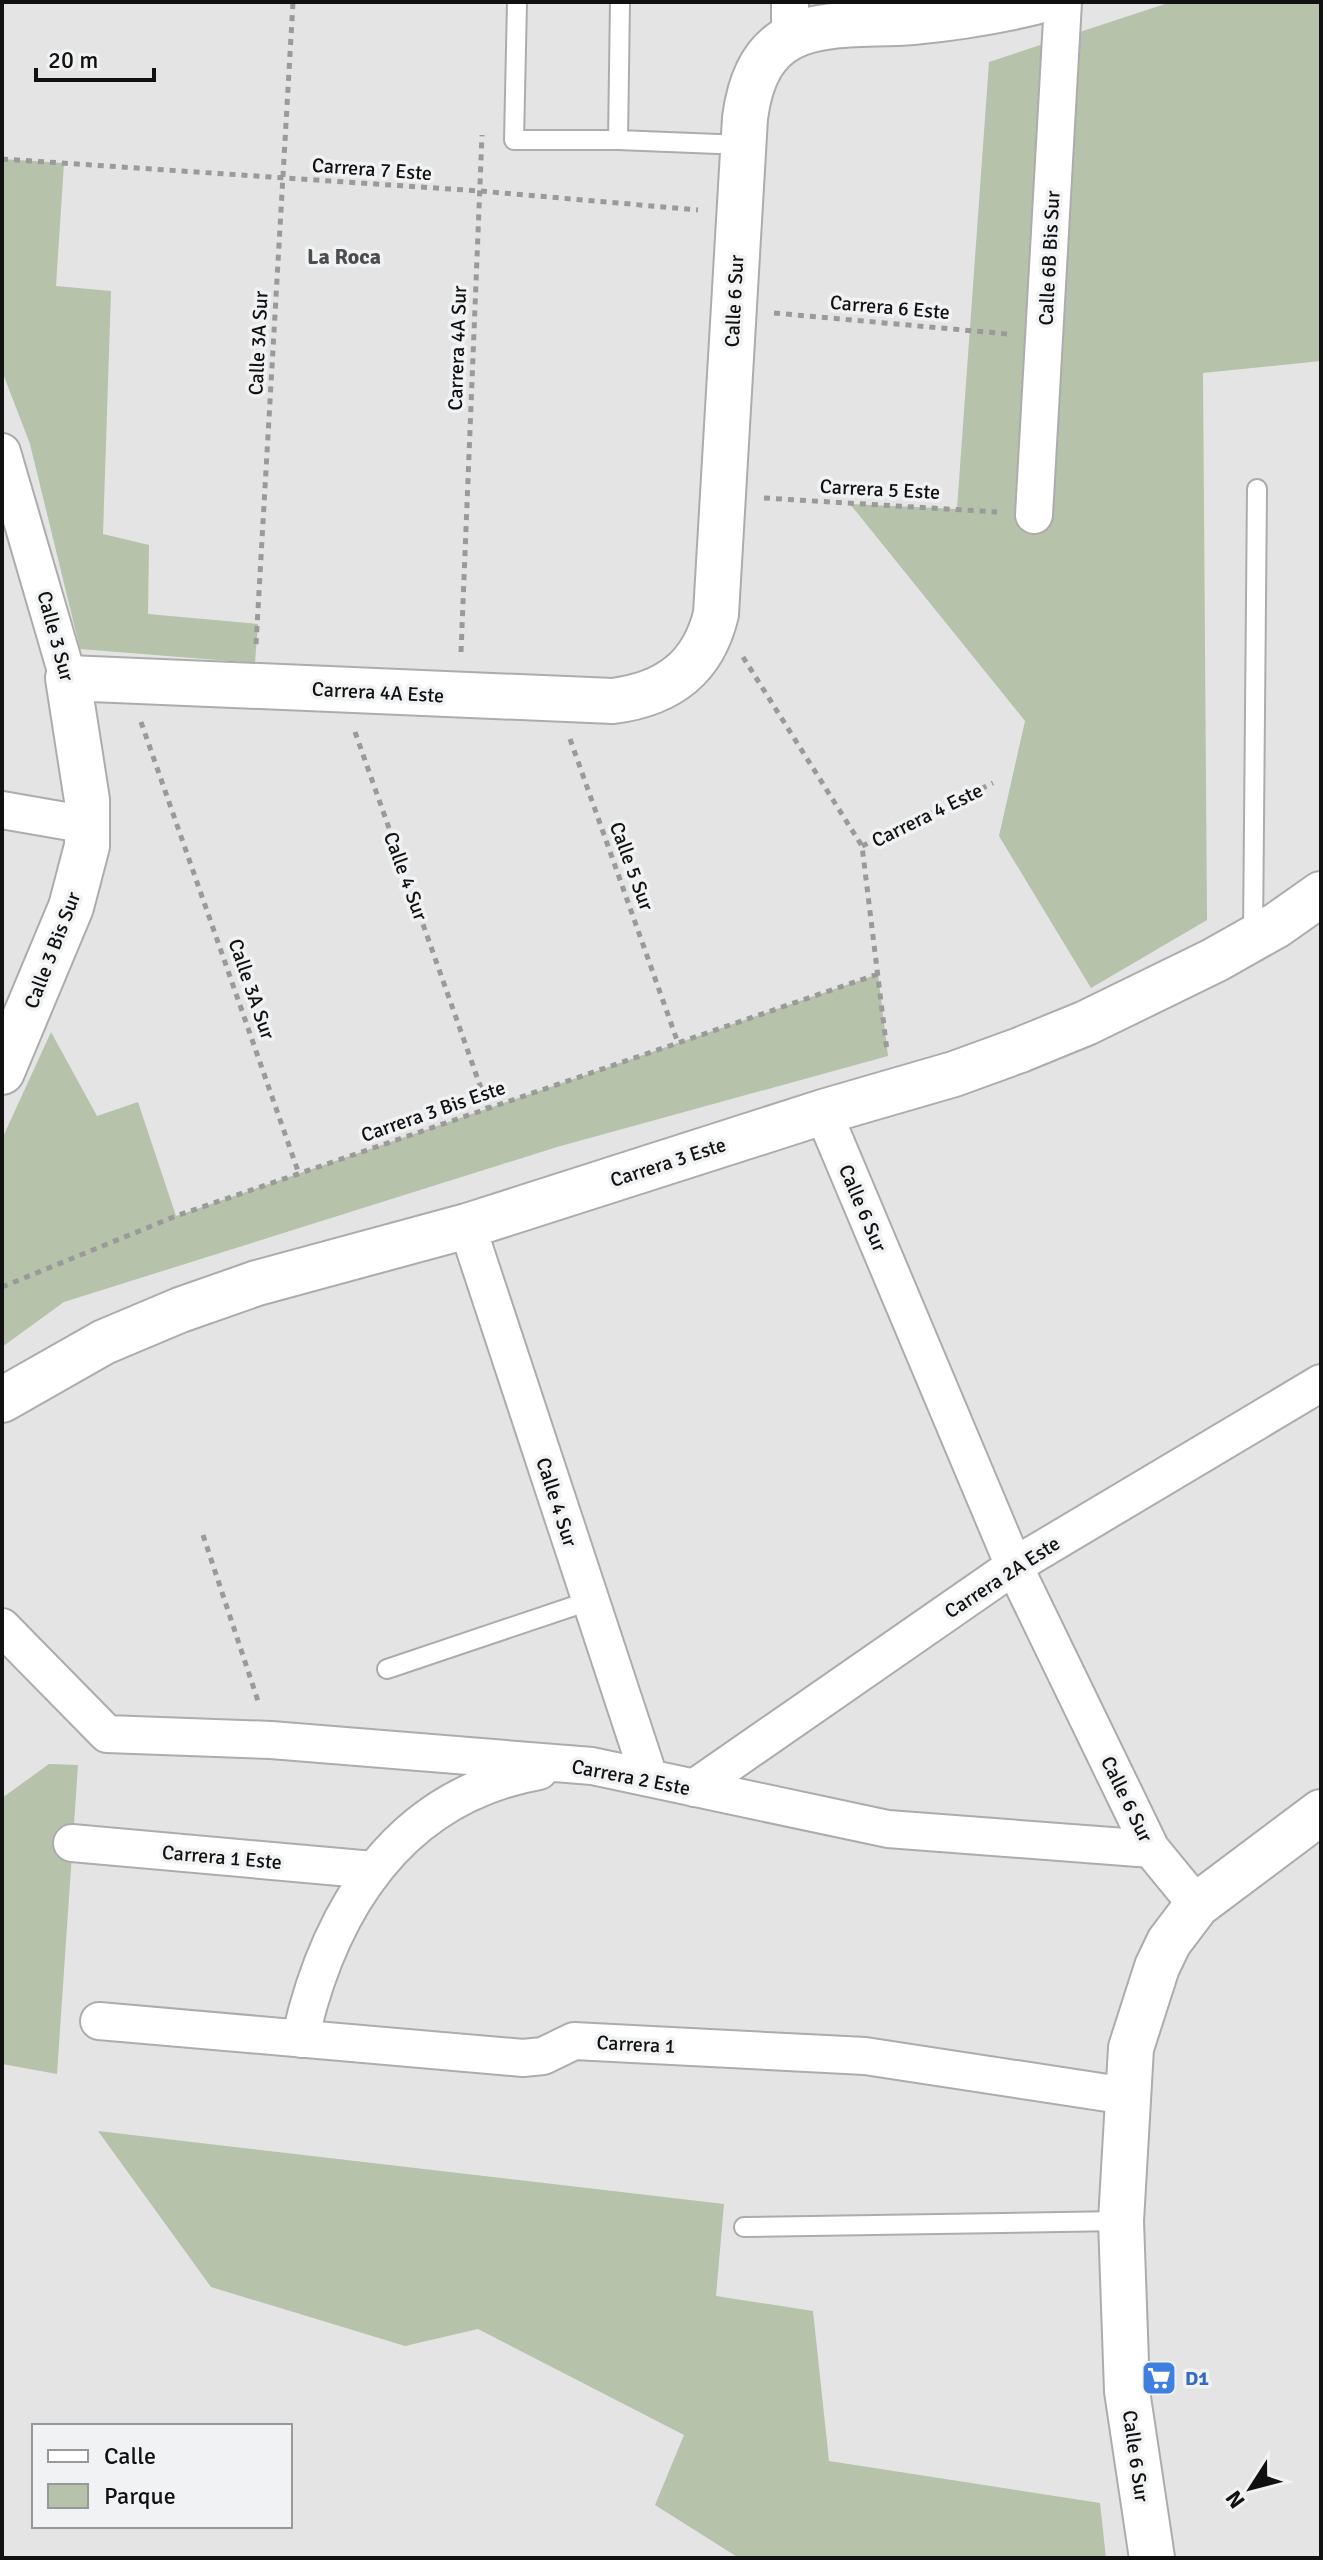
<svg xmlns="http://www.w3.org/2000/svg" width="1323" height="2560" font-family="Signika,sans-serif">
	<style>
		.green { fill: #b6c2aa }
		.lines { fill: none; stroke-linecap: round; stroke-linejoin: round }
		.service-casing { stroke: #acacad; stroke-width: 22 }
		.minor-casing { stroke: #acacad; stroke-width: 40 }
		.tertiary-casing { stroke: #acacad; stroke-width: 48 }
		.path { stroke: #9a9a9b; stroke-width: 5; stroke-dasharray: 6 6; stroke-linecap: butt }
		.service { stroke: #fff; stroke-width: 18 }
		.minor { stroke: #fff; stroke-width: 36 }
		.tertiary { stroke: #fff; stroke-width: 44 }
		.labels { text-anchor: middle; stroke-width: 7; stroke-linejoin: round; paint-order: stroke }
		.street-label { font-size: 20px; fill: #111; stroke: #f1f2f3 }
		.shop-label { font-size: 20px; font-weight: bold; fill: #366cbe; stroke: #f1f2f3; text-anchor: start }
		.neighbourhood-label { font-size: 22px; font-weight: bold; fill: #4c4d4e; stroke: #f1f2f3 }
	</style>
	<rect width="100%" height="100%" fill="#e4e4e5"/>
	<path class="green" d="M1171,2H1321V361L1203,373L1207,920L1091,988L999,836L1025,721L850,504L957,509L989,62Z
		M2,159L64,163L56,286L111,291L103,534L149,545L148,614L258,624L255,663L80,649L30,444L2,371Z
		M878,974L888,1056L557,1147L64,1302L2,1347V1139L51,1032L97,1116L138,1102L176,1216Z
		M49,1764L78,1765L57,2074L2,2064V1798Z
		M98,2131L724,2204L716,2296L813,2311L829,2461L1100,2503L1106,2558H739L655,2505L684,2435L478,2329L405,2346L211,2287Z"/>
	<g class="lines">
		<defs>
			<path id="service" d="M517,2L514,140H618L743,145
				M618,140L620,2
				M1253,935L1257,489
				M387,1669L589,1601
				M744,2227L1121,2221"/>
			<path id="minor" d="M790,36V2
				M2,452L68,678
				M1034,515L1063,2
				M2,810L88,825
				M823,1112L1014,1566L1151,1849L1197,1905
				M467,1226L649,1777
				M2,1627L107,1734L271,1740L592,1766L888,1829L1151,1849
				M694,1788L1014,1566L1321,1383
				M72,1843L373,1870
				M99,2021L523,2058L543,2056L574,2041L865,2056L1127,2096
				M300,2039C329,1909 399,1796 539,1771"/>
			<path id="tertiary" d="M2,1072L71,907L87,846V800L68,678L613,701C668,694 703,668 716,614L745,118C759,10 832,28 913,22C955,18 994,12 1035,2
				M2,1400L104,1342L180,1310L257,1283L467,1226L823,1112L954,1074L1020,1050L1086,1023L1215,960L1277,925L1321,894
				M1152,2558L1127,2391L1121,2221L1131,2048L1157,1967L1169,1942L1197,1905L1321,1812"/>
		</defs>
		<use href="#service" class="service-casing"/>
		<use href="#minor" class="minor-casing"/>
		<use href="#tertiary" class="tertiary-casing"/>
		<path class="path" d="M2,159L480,191L698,210
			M774,313L1008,334
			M764,498L997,512
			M256,644L293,2
			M461,652L482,135
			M743,657L862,846L887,1051
			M141,722L299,1174
			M355,732L488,1108
			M570,739L678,1043
			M862,846L993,783
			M2,1287L176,1216L878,974
			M203,1535L258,1701"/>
		<use href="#service" class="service"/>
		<use href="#minor" class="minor"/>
		<use href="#tertiary" class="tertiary"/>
	</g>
	<defs>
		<symbol id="supermarket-square" viewBox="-11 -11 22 22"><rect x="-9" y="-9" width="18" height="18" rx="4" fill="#3f7fe0" stroke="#f1f2f3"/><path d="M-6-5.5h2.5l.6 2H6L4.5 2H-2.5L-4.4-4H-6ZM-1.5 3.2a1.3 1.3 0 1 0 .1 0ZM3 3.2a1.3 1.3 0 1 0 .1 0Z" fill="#fff"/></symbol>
	</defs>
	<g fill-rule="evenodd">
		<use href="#supermarket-square" x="1139" y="2358" width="40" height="40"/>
	</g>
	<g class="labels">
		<g class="street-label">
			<text transform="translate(372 169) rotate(4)" y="7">Carrera 7 Este</text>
			<text transform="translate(1049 258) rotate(-87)" y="7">Calle 6B Bis Sur</text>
			<text transform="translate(734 301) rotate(-87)" y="7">Calle 6 Sur</text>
			<text transform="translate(890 307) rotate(5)" y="7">Carrera 6 Este</text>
			<text transform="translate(258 343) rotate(-87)" y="7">Calle 3A Sur</text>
			<text transform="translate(457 348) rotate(-88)" y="7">Carrera 4A Sur</text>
			<text transform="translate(880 489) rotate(3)" y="7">Carrera 5 Este</text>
			<text transform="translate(56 636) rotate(75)" y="7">Calle 3 Sur</text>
			<text transform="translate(378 692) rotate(3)" y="7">Carrera 4A Este</text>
			<text transform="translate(927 815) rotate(-26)" y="7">Carrera 4 Este</text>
			<text transform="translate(632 866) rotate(70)" y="7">Calle 5 Sur</text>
			<text transform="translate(406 876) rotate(70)" y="7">Calle 4 Sur</text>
			<text transform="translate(52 950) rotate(-69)" y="7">Calle 3 Bis Sur</text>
			<text transform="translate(252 989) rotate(71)" y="7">Calle 3A Sur</text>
			<text transform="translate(433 1111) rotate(-19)" y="7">Carrera 3 Bis Este</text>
			<text transform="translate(668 1162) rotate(-18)" y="7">Carrera 3 Este</text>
			<text transform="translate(863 1208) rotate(67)" y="7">Calle 6 Sur</text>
			<text transform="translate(557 1502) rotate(72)" y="7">Calle 4 Sur</text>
			<text transform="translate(1002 1577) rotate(-33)" y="7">Carrera 2A Este</text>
			<text transform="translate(631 1777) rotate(11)" y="7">Carrera 2 Este</text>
			<text transform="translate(1127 1799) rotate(64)" y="7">Calle 6 Sur</text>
			<text transform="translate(222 1857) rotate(5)" y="7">Carrera 1 Este</text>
			<text transform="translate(636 2044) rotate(3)" y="7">Carrera 1</text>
			<text transform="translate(1136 2456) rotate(82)" y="7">Calle 6 Sur</text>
		</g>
		<g class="shop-label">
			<text x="1185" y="2385">D1</text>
		</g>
		<g class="neighbourhood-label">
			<text x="344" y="264">La Roca</text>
		</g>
	</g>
	<rect width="1323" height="2560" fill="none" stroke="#111111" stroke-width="8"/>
	<rect x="32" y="2424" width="260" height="104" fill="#f1f2f3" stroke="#979899" stroke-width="2"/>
	<rect x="48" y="2450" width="40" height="12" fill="#ffffff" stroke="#979899" stroke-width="2"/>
	<text x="104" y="2464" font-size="24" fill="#111111">Calle</text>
	<rect x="48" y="2484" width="40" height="24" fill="#b6c2aa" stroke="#979899" stroke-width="2"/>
	<text x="104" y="2504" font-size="24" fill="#111111">Parque</text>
	<g transform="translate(1251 2488) rotate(234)" stroke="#f1f2f3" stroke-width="6" paint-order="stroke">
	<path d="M0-6L14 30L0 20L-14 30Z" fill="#111111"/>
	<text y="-12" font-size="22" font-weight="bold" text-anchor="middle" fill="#111111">N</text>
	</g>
	<path d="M36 68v12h118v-12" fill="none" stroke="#111111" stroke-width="4"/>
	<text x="48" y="68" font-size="24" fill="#111111" stroke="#f1f2f3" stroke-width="6" paint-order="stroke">20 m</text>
</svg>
